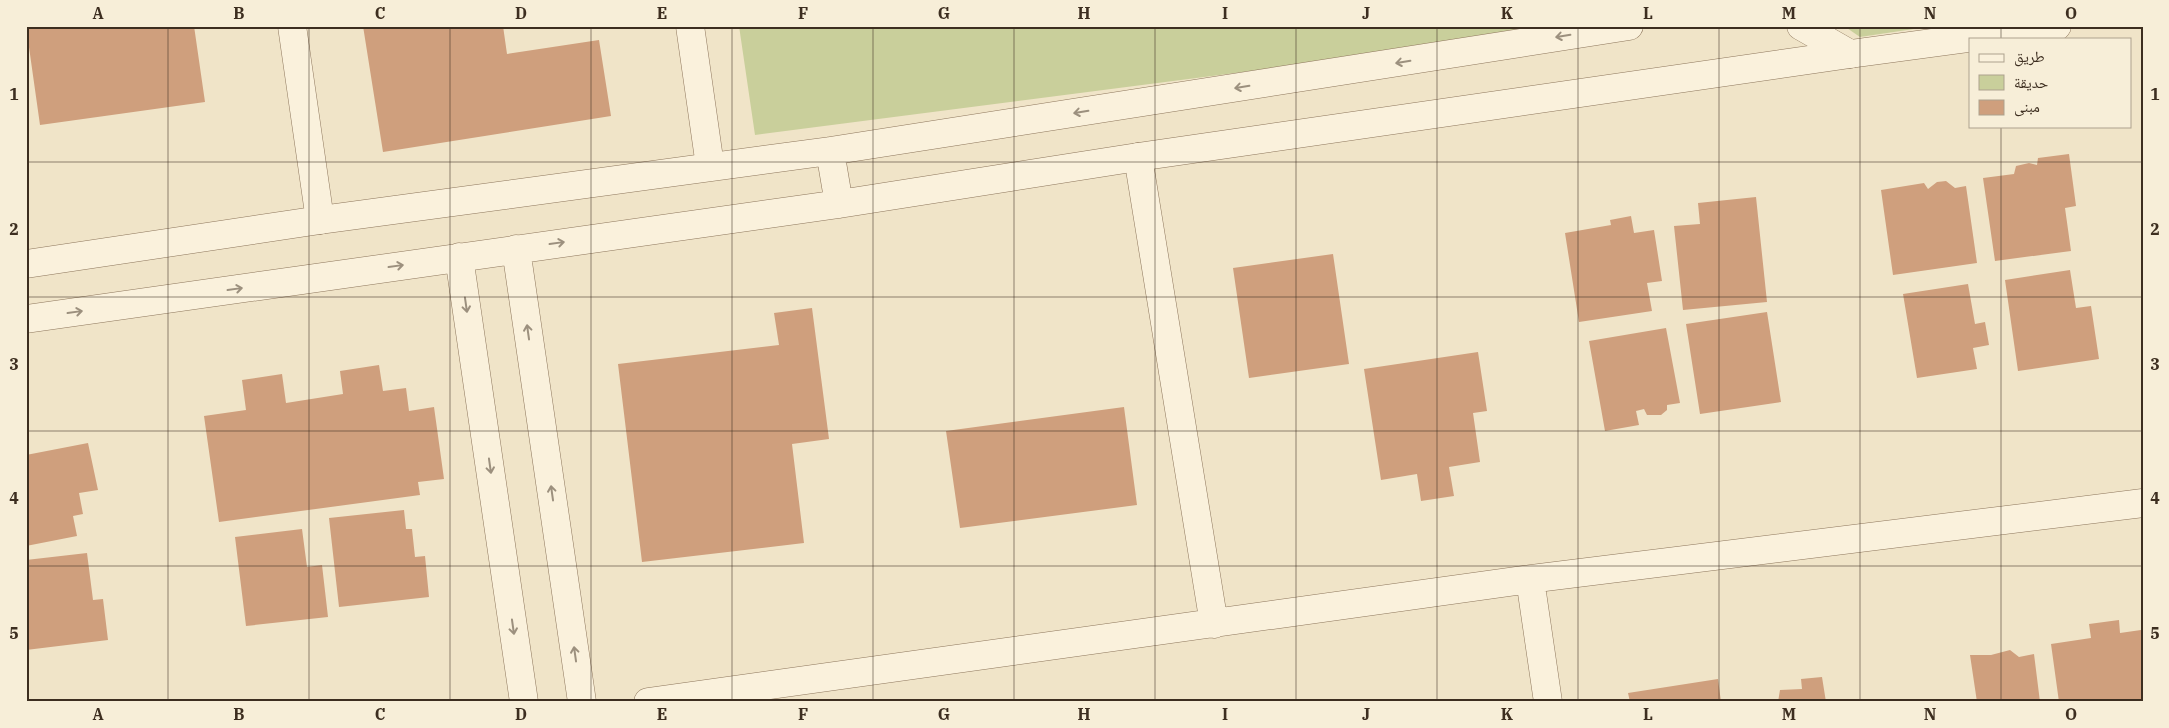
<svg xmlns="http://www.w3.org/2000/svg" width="2169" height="728" font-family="'IBM Plex Serif','Noto Naskh Arabic',serif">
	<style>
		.green { fill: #c9cf9b }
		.building { fill: #cf9f7d }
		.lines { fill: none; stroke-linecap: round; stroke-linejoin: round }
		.minor-casing { stroke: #8d765c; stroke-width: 29 }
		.tertiary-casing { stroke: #8d765c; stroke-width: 29 }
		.minor { stroke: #faf1dc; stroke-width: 28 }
		.tertiary { stroke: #faf1dc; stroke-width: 28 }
		.oneway { stroke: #9c907e }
		.grid { fill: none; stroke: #3d2e20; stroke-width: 1; stroke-opacity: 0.55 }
		.neatline { fill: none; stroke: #3d2e20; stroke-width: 2 }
		.grid-label { font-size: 16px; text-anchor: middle; font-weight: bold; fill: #3d2e20 }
	</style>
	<rect width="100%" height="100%" fill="#f0e4c8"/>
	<path class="green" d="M739,26H1599L755,135Z
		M1844,26H1934L1860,37Z"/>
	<path class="building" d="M26,26H194L205,102L40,125Z
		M363,26H503L507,54L599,40L611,116L383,152Z
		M2069,154L2076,206L2065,208L2071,251L1995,261L1983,178L2014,174L2016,166L2029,163L2037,165L2038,158Z
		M1946,181L1955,188L1966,186L1977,263L1893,275L1881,190L1924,183L1928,189L1937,182Z
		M1756,197L1767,302L1683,310L1674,226L1700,224L1698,203Z
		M1631,216L1634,233L1654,230L1662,281L1647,283L1652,311L1579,322L1565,233L1611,225L1610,220Z
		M1333,254L1349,364L1249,378L1233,268Z
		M2070,270L2076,308L2091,306L2099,359L2018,371L2005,280Z
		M1968,284L1975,324L1985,322L1989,345L1973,348L1977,369L1917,378L1903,294Z
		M812,308L829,439L792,444L804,543L642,562L618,364L779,345L774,313Z
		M1767,312L1781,402L1700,414L1686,324Z
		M1666,328L1680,403L1667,405V410L1661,415H1647L1644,409L1636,411L1639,425L1605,431L1589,341Z
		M1478,352L1487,411L1473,413L1480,462L1449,467L1454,496L1421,501L1417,474L1381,480L1364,369Z
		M379,365L383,391L406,388L409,411L434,407L444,479L418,482L420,495L219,522L204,416L246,410L242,380L282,374L286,403L343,394L340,371Z
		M1124,407L1137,505L960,528L946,431Z
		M88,443L98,490L79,493L83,514L73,516L77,536L26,546V455Z
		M404,510L406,529H412L415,557L425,556L429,597L339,607L329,518Z
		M302,529L307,567L322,565L328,617L246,626L235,537Z
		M87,553L93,600L103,599L108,640L26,650V560Z
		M2119,620L2120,633L2141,630L2143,702H2059L2051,644L2091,638L2089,624Z
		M2010,650L2019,657L2034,654L2040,702H1977L1970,655H1991Z
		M1822,677L1826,702H1778L1780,690L1802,689L1801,679Z
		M1718,679L1721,702H1630L1628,693Z"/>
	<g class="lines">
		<defs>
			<path id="minor" d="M292,26L320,220
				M690,26L710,166
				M1801,26L1850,54L2057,26
				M1138,157L1214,624
				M1530,579L1548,702
				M648,702L1530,579L2143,503"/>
			<path id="tertiary" d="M830,151L839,204
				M516,249L582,702
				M459,257L524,702
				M26,264L320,220L830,151L1629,26
				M26,319L839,204L1138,157L1850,54"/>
		</defs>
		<use href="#minor" class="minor-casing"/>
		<use href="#tertiary" class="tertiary-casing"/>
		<use href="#minor" class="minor"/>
		<use href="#tertiary" class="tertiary"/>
	</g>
	<defs><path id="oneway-shaft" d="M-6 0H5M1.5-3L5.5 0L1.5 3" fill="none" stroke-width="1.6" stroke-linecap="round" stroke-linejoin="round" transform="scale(1.25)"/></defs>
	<g class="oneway">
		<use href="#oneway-shaft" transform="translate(1563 36) rotate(171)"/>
		<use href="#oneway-shaft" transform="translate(1403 62) rotate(171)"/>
		<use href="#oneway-shaft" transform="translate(1242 87) rotate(171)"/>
		<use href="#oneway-shaft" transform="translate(1081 112) rotate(171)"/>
		<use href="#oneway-shaft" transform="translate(557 243) rotate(-8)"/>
		<use href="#oneway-shaft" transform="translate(396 266) rotate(-8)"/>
		<use href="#oneway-shaft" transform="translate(235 289) rotate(-8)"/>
		<use href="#oneway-shaft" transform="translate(466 305) rotate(82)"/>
		<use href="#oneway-shaft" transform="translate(75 312) rotate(-8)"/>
		<use href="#oneway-shaft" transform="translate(528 332) rotate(-98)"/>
		<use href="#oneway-shaft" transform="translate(490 466) rotate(82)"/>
		<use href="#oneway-shaft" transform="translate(552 493) rotate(-98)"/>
		<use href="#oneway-shaft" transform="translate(513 627) rotate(82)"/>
		<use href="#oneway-shaft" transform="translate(575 654) rotate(-98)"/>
	</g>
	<path class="grid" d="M168,26V702M309,26V702M450,26V702M591,26V702M732,26V702M873,26V702M1014,26V702M1155,26V702M1296,26V702M1437,26V702M1578,26V702M1719,26V702M1860,26V702M2001,26V39M2001,126V702M26,162H2143M26,297H2143M26,431H2143M26,566H2143"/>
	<rect width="2169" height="728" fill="none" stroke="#f7eed8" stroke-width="55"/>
	<rect x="1969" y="38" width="162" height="90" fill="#f7eed8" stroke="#ada18e"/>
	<rect x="1979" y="54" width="25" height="8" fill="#faf1dc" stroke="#ada18e"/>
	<text x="2014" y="62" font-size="15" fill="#3d2e20">طريق</text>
	<rect x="1979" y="75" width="25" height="15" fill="#c9cf9b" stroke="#ada18e"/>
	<text x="2014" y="88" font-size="15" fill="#3d2e20">حديقة</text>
	<rect x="1979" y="100" width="25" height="15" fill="#cf9f7d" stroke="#ada18e"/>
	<text x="2014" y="112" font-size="15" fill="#3d2e20">مبنى</text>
	<rect x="28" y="28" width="2114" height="672" class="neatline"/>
	<g class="grid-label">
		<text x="98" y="19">A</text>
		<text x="239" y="19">B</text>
		<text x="380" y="19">C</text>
		<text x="521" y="19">D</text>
		<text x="662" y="19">E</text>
		<text x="803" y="19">F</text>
		<text x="944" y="19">G</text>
		<text x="1084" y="19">H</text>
		<text x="1225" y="19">I</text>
		<text x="1366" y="19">J</text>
		<text x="1507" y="19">K</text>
		<text x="1648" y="19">L</text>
		<text x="1789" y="19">M</text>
		<text x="1930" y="19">N</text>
		<text x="2071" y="19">O</text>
		<text x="14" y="100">1</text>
		<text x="2155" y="100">1</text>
		<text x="14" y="235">2</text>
		<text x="2155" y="235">2</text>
		<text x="14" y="370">3</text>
		<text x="2155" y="370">3</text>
		<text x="14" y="504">4</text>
		<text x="2155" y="504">4</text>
		<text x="14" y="639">5</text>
		<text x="2155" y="639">5</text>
		<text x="98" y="720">A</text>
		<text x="239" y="720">B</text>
		<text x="380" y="720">C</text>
		<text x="521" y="720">D</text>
		<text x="662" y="720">E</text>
		<text x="803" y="720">F</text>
		<text x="944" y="720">G</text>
		<text x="1084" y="720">H</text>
		<text x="1225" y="720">I</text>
		<text x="1366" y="720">J</text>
		<text x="1507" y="720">K</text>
		<text x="1648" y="720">L</text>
		<text x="1789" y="720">M</text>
		<text x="1930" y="720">N</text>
		<text x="2071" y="720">O</text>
	</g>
</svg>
